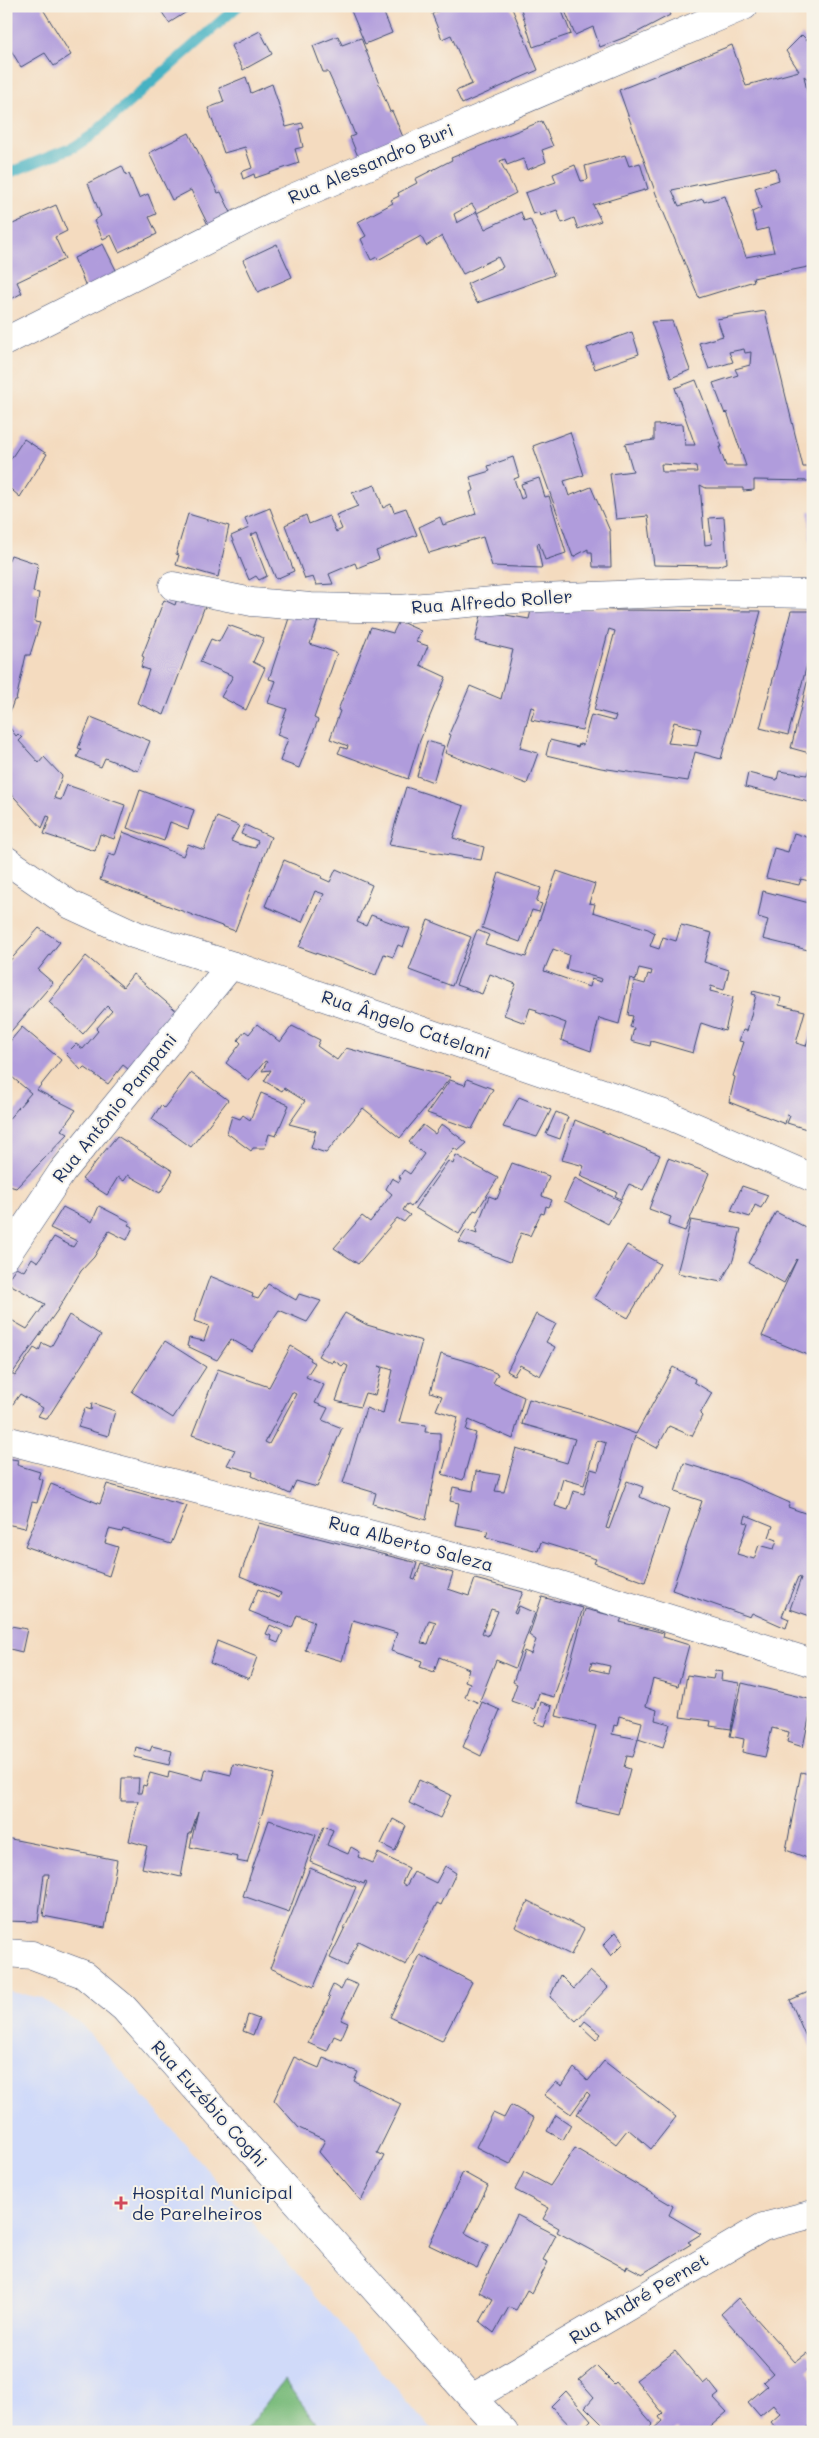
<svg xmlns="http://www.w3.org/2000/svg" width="819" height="2438" font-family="Mali,sans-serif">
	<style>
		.built { fill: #d0daf9 }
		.forest { fill: #7cbc7d; stroke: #4c766e }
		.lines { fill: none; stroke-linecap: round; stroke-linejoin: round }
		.stream { stroke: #46b2c3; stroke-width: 11 }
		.building { fill: #b09cdc; fill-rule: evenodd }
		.minor-casing { stroke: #3c496d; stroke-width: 29 }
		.minor { stroke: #fff; stroke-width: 28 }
		.poi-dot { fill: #d1495b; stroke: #f7f3e8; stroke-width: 2 }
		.labels { text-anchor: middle; stroke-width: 4; stroke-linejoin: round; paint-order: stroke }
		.street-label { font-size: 18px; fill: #1b2f5e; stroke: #f7f3e8 }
		.poi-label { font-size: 18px; fill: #1b2f5e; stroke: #f7f3e8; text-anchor: start }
	</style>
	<rect width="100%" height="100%" fill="#f7f3e8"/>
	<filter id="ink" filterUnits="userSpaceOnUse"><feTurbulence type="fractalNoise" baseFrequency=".02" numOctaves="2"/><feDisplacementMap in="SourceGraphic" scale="10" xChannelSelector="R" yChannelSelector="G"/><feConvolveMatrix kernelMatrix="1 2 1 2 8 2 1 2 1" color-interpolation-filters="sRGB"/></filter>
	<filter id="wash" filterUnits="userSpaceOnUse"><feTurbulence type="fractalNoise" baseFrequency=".0096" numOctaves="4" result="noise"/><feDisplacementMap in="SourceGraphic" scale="20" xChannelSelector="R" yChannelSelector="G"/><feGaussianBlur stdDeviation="1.12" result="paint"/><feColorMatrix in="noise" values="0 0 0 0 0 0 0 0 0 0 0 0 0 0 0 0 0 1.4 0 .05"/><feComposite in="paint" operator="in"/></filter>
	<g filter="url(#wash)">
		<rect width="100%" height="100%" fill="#f4dbbf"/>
		<path class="built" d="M6,1991L41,1998L81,2024L434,2432H6Z"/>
		<path class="forest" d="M284,2380L323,2432H244Z"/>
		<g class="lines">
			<path class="stream" d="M6,174L74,147L91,136L238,6"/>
		</g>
		<g id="blocks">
			<path class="building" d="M6,6H41L71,55L54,66L45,53L21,67L6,42Z
				M158,6H196L169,23Z
				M349,6H381L392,33L365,44Z
				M439,6H511L538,70L462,104L456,91L472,84L451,35L442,39L432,14L440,10Z
				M520,6H560L571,34L533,47Z
				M563,6H666L670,15L636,33L600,47L593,27L575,35Z
				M260,31L272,54L243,70L231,46Z
				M802,35L813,46V83L804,76L808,96L813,95V266L753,278L754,281L699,298L656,194L619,90L732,45L746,86L751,85V84L799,71L786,51ZM776,168L779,180L755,188L761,208L752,212L757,231L768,228L774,252L746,257L725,196L704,202L703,199L679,206L672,190Z
				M338,36L342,45L361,38L390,112L392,111L403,137L359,159L350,137L355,135L346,112L328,72H323L313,46Z
				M246,77L251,93L272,84L286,127L302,123L304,128L299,129L303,147L295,149L299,163L255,178L254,174L243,179L241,172L252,168L245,147L224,153L208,108L224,102L219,88Z
				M542,121L553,146L542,150L546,162L527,170L523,159L507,165L505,159L500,161L516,193L477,213L485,229L521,212L524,221L530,219L554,275L477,303L467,284L503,267L498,257L463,274L442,236L426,246L421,236L378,260L377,257L371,260L361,239L366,236L358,222L393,203L391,200L399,196L398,193L417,183L415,179L452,160L451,158ZM472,204L477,212L457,223L454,214Z
				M189,133L218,193L221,192L235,221L211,231L191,190L172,200L149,153Z
				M625,155L629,166L640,163L648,189L593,205L601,221L578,229L574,218L562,223L557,210L540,216L539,212L533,214L525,193L556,182L553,174L575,165L581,181L587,180L588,179L585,166Z
				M122,166L126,175L129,174L139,198L148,194L156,214L149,217L157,234L119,252L111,235L103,239L94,221L101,216L88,183Z
				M56,205L67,231L55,237L65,259L17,282L22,293L6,302V227Z
				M103,244L118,274L87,289L74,258Z
				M277,244L292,277L258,292L243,260Z
				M765,311L803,467H813V481L754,480V490L743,491V488H706L700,485L705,545L712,544L709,518L724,517L727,563L718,566L654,565L648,516L616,519L610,474L633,471L625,444L654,440V425L683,424L685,445H695L675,388L696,380L722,447H719L726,466H746L727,412L725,414L713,383L738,375L735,369L750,365L751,352L745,353L744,349L729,352L733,362L709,369L699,343L723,336L717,319ZM661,464L696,466L697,472H662Z
				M672,321L690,370L671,378L651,322Z
				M632,332L639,354L595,369L587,348Z
				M570,432L584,475L564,481L569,496L591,487L610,531L611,567H593L592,552H588V549L573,557L533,446Z
				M24,439L47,454L20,497L6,485V466Z
				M513,457L519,477L514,479L521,499L525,497L521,484L539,478L545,497L549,496L566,553L545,560L539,543L537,544L542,568L492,566L483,537L429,553L419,527L440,517L443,525L476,514L470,492L474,490L470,477L490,471L488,466Z
				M375,485L383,508L391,504L394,512L406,508L417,535L376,551L379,559L357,568L355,563L329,574L333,584L316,585L313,577L305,579L285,525L306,515L309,524L329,516L336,532L342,529L336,515L358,506L352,493Z
				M270,508L294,571L276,579L257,532L251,535L267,576L259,580L256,576L249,580L231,536L249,528L245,518Z
				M809,511H813V569H811Z
				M188,514L229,526L218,577L176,565L179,555L176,554Z
				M11,555L38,564L33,592L39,593L35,622L40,623L30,655H26L16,700H14L9,714L6,713V566Z
				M178,595L206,603L164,715L137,703L149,670L141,667L144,657L142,656L164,600L175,605Z
				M532,606L614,610L761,611L721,759L695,752L688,781L601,768L546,755L550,740L578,747L579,744L583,745L591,715L614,721L616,716L594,710L615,631L609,629L582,730L531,720L535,708L531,707L520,748L538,753L527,784L445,753L451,735L449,734L470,686L501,699L513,650L475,641L482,611L529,619ZM674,722L701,729L697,746L668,743Z
				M791,611H813V651L811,650L788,735L760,728Z
				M291,612L319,618L310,644L337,653L314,718L318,720L299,768L280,761L288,739L277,735L287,709L268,703L276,681L269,679Z
				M399,621L421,631L416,642L428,646L420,665L446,677L419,743L408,779L338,753L341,747L347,749L348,746L330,739L340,711L338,710L371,627L393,633Z
				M228,625L264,638L253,662L265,668L246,710L221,697L233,676L200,662L211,639L219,642Z
				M812,662H813V754L791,748Z
				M91,717L150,741L138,771L105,758L101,767L77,757L81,749L78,748Z
				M10,728L16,736L18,734L22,738L19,741L39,763L44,757L62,776L54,798L61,800L67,785L125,805L114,839L100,834L95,851L44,834L50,817L47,816L42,828L6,788V731Z
				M427,741L444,746L433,782L417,776Z
				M813,755V803L745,787L748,773L777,780L779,771L807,775Z
				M406,787L464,806L453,838L484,847L481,860L389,845Z
				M140,790L194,810L188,829L170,822L164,841L127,828Z
				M217,817L239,826L231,841L238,844L255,848L258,841L241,834L245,825L271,837L235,931L100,880L109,854L115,856L123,832L183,856L188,844L204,850Z
				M794,833L813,839V882L801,879L799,885L766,878L774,848L788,852Z
				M284,860L322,876L321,878L330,882L336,869L372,885L357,922L366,926L371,915L406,928H410L403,947L398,945L393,957L384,954L376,975L299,947L324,894L315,891L302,922L265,906Z
				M557,871L595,884L589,903L595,904L593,912L648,929L655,933L650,946L659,949L663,937L676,941L681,925L712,933L704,962L729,970L724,990L711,986L710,991L733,997L725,1031L701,1023L693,1053L651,1041L650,1046L631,1041L634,1028L630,1027L633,1016L628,1015L634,981L645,984L648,974L651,975L652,971L639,968L636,980L630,978L619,1024L599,1018L591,1051L561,1040L566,1023L536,1012L537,1010L530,1008L525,1023L504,1015L516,984L490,974L482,994L456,985L477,930L489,935L485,944L526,957ZM553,949L569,955L566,969L602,979L601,982L591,979L589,987L544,971Z
				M499,873L541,888L536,902L542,904L539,912L532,910L520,942L482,928Z
				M763,891L813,904V934L808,950L763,939L768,920L758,917Z
				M428,920L471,937L452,986L409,970Z
				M39,928L60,942L38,970L53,983L6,1037V965Z
				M86,956L123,987L133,974L179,1013L128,1069L123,1065L108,1084L84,1067L81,1070L66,1054L76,1044L83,1049L98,1031L96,1029L112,1011L107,1006L83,1034L49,1002Z
				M753,991L781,998L779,1005L805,1011L796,1043L806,1046L813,1023V1131L787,1123L790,1116L787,1115L785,1124L729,1102L735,1077L733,1076L744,1042L739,1041L743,1030L747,1031L756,995L752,994Z
				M257,1024L280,1042L292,1026L320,1040L317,1046L337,1060L346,1048L451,1077L400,1138L363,1108L326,1153L311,1148L316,1131L289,1124L305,1101L284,1088L282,1091L264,1081L271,1070L262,1071L267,1062L265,1061L249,1081L226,1063L241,1043L238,1040L245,1031L249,1034Z
				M22,1027L61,1060L37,1090L76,1110L61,1130L68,1134L16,1188L6,1185V1122L31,1093L6,1072V1046Z
				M191,1073L228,1100L191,1147L152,1119L161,1105L164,1108Z
				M467,1079L493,1089L472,1129L427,1113L450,1080L465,1085Z
				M261,1093L289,1105L276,1136L269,1134L265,1148H253L251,1151L227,1133L232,1116L240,1119L243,1115L250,1120Z
				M519,1097L551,1110L537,1137L503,1127Z
				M556,1112L568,1117L560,1139L546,1134Z
				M575,1120L660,1155L643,1190L629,1184L621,1199L615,1196L617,1192L580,1176L584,1166L562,1160Z
				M442,1124L467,1143L458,1151L454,1148L411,1207L407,1204L403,1210L410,1215L404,1222L397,1218L358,1264L334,1248L362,1216L370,1222L392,1194L386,1189L392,1178L399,1182L401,1178L399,1177L404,1170L410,1174L424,1154L409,1142L423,1125L435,1134Z
				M117,1136L173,1171L160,1193L128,1175L124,1181L118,1177L107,1195L82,1179Z
				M456,1155L498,1178L477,1211L474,1210L459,1234L415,1208L448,1161L453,1164Z
				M668,1158L709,1173L685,1231L668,1225L671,1217L649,1209Z
				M512,1163L549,1176L542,1196L552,1200L549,1207L546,1206L544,1214L541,1213L530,1236L521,1233L510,1262L459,1242L466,1230L477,1234L476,1229L489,1196L497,1199Z
				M575,1178L621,1201L608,1224L564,1201Z
				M742,1186L768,1195L761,1208L755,1205L750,1217L731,1211Z
				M99,1206L130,1222L128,1225L133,1227L127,1240L109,1231L94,1257L81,1271L57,1311L12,1374L15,1376L34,1348L39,1351L42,1343L51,1347L69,1315L101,1335L47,1419L38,1416L43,1408L20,1394L8,1411L6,1410V1317L27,1329L45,1304L6,1282L16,1267L24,1271L32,1258L38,1262L54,1237L73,1247L77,1241L50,1228L63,1207L92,1222Z
				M776,1212L813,1231V1357L762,1336L797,1259L784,1283L748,1263Z
				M691,1220L741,1229L733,1260L721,1282L677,1273Z
				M627,1245L660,1264L628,1318L594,1298Z
				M210,1276L253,1294L252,1297L258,1299L268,1284L296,1300L299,1294L321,1301L307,1322L279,1310L252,1351L231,1339L217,1360L187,1346L189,1338L204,1341L209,1326L194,1321Z
				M345,1313L367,1325L422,1341L399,1422L426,1425L425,1432L440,1433V1449L426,1520L373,1504L376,1493L343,1483L366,1408L383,1414L393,1370L379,1366L382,1368L375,1395L365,1393L360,1407L336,1401L348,1366L344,1364L342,1366L333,1360L332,1363L318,1356Z
				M536,1314L556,1324L546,1342L555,1347L540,1376L520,1365L514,1375L507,1371Z
				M165,1341L206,1367L173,1418L132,1392Z
				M291,1346L311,1358L310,1360L315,1363L306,1377L324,1385L315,1403L328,1408L322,1420L342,1428L317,1487L296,1481L290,1494L252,1476L253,1472L227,1465L235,1450L192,1435L218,1369L269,1387ZM292,1392L296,1394L269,1444L265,1442Z
				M441,1354L473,1363L498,1374L493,1383L524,1397L513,1439L469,1420L466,1430L476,1433L463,1480L442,1474L458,1417L436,1410L442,1396L430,1392Z
				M673,1367L695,1379L694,1382L712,1393L700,1414L702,1416L692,1436L669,1426L657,1448L635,1436L606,1528L609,1529L627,1481L643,1487L640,1497L669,1510L645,1582L594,1563L596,1559L541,1542L538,1551L486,1537L488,1531L455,1525L459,1503L450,1501L453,1487L473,1491L476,1471L500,1475L495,1491L504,1492L516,1448L567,1463L575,1439L522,1424L529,1399L582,1414L636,1434ZM597,1440L606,1443L598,1471L591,1469L584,1494L574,1491L568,1510L555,1506L563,1479L584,1485Z
				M92,1403L115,1411L108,1436L78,1427L85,1408L91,1410Z
				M6,1458L18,1460L17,1465L40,1472L38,1478L43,1480L37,1503L32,1502L25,1528L6,1524Z
				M684,1463L738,1480L790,1503L788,1507L813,1516V1617L790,1609L801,1578L798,1577L782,1616L789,1619L786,1628L752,1613L750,1617L672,1590L702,1501L675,1492ZM746,1515L773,1526L769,1537L777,1540L774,1549L759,1545L754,1559L737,1554L748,1523L744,1522Z
				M51,1484L100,1504L107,1484L187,1506L171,1544L123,1529L122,1532L109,1529L105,1543L118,1547L109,1576L25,1546Z
				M259,1523L417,1563L412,1579L415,1580L421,1564L453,1573L448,1589L469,1596L475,1579L523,1592L514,1613L516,1614L519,1606L535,1613L515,1668L496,1660L479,1703L465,1697L470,1683L465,1681L469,1669L439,1657L434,1672L420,1667L422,1661L391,1651L397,1633L353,1620L342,1661L305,1650L314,1621L297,1615L292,1628L249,1611L258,1589L279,1598L281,1593L240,1576ZM491,1609L498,1611L488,1636L482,1633ZM429,1620L436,1622L428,1644L421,1643Z
				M542,1597L583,1608L554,1697L539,1693L534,1709L511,1701L517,1684L513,1682L524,1651L531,1654L536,1640L529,1635Z
				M585,1609L622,1618L620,1622L664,1633L663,1637L689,1645L678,1686L653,1679L646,1706L657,1710L655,1720L670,1724L663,1747L638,1739L642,1722L619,1716L617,1726L614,1725L612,1734L638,1739L633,1757L627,1756L624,1767L630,1769L618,1814L576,1804L596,1726L556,1716ZM592,1662L610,1666L608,1673L590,1669Z
				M6,1625L27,1629L22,1652L6,1648Z
				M270,1625L283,1631L278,1643L271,1640L272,1636L266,1634Z
				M217,1641L257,1657L249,1679L210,1663Z
				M715,1671L722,1672L721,1680L739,1683L731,1729L710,1726L711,1721L680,1717L687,1675L713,1679Z
				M742,1683L813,1700L803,1747L787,1742L789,1732L772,1728L765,1757L742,1752L744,1739L730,1736Z
				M482,1702L500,1710L481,1756L463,1747Z
				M541,1702L552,1706L545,1726L535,1723Z
				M152,1746L172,1751L169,1765L134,1757L136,1747L150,1751Z
				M233,1764L274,1774L247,1863L237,1861L238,1857L190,1847L198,1811L191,1833H189L181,1877L142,1868L147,1846L129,1841L138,1801H121L122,1778H139L138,1793H141L143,1785L146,1786L150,1773L168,1778L169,1771L203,1780L206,1769L231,1775Z
				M801,1772L813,1775V1845L810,1859L786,1850Z
				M419,1780L451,1795L440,1818L409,1803Z
				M393,1819L406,1826L395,1851L381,1844Z
				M269,1820L316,1835L289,1912L243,1896Z
				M324,1826L333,1830L327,1845L348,1854L351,1847L360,1852L358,1857L373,1863L378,1853L409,1868L402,1883L406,1886L414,1872L436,1883L445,1866L456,1873L441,1905L437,1903L406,1965L358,1941L347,1966L330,1958L367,1882L365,1881L364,1884L310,1862Z
				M6,1838L117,1860L105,1928L43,1916L49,1874H44L38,1922L6,1921Z
				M310,1868L356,1887L314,1987L270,1968Z
				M528,1901L584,1929L571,1955L515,1927Z
				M616,1932L624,1943L611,1956L603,1945Z
				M420,1955L472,1982L442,2041L390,2017Z
				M590,1971L608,1987L576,2021L550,1997L560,1975L574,1989Z
				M346,1980L358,1985L341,2020L348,2023L341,2039L334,2036L327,2051L308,2043L330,1998L328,1996L333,1985L341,1990Z
				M813,1990V2053L790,2000Z
				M248,2015L259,2019L253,2035L243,2031Z
				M585,2021L601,2034L596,2040L581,2026Z
				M294,2057L319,2068L323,2058L358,2072L354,2081L401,2104L377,2153L384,2156L361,2201L319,2152L325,2140L299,2128L274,2100Z
				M604,2061L676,2117L651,2149L628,2129L616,2144L577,2114L590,2095L587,2092L571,2114L544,2095L556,2082L562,2086L574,2068L588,2081Z
				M511,2105L534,2118L510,2164L476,2147L493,2113L504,2118Z
				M556,2115L571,2125L563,2140L547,2131Z
				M575,2148L673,2206L669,2215L701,2234L688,2242L691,2244L642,2274L627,2266L626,2269L557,2232L559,2228L543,2219L549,2208L515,2190L524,2172L550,2186Z
				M463,2172L488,2186L465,2233L488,2245L477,2268L429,2245Z
				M517,2215L556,2235L543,2260L548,2262L532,2293L527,2290L516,2310L509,2307L494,2333L480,2322L493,2299L479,2292Z
				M738,2298L795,2362L807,2353L813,2358V2366L807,2370L813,2378V2423L802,2432L793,2430L779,2432L771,2422L780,2414L773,2405L760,2416L748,2402L767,2386L763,2382L773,2373L721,2314Z
				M675,2351L703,2384L708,2380L719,2394L714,2398L727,2412L704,2432H680L677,2428L673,2432H650L662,2421L659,2417L663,2413L636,2380Z
				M596,2366L614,2384L616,2382L653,2424L645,2432H604L607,2429L585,2407L594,2397L579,2380Z
				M566,2391L591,2420L580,2432H576L551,2406Z"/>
		</g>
	</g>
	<g filter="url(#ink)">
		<use href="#blocks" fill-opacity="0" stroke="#3c496d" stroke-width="1"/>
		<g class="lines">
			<defs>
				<path id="minor" d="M6,341L276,205L744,6
					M173,586L252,602L311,607L400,609L516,599L692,592L813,594
					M6,860L71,905L136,935L231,965L670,1116L813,1178
					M6,1256L62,1172L231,965
					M6,1440L535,1577L813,1663
					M6,1953L32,1955L83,1974L124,2008L472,2398L504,2432
					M472,2398L763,2227L813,2214"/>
			</defs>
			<use href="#minor" class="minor-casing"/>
			<use href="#minor" class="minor"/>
		</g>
	</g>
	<path class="poi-dot" d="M118.5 2195.5h5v5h5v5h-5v5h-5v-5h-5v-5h5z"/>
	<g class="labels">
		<g class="street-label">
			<text transform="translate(371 164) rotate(-23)" y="6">Rua Alessandro Buri</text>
			<text transform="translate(492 602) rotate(-4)" y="6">Rua Alfredo Roller</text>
			<text transform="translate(406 1025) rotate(19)" y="6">Rua Ângelo Catelani</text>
			<text transform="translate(115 1108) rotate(-51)" y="6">Rua Antônio Pampani</text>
			<text transform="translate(411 1544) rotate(15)" y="6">Rua Alberto Saleza</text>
			<text transform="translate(209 2104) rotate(48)" y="6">Rua Euzébio Coghi</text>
			<text transform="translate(639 2299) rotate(-31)" y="6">Rua André Pernet</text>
		</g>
		<g class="poi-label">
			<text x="132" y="2199">Hospital Municipal<tspan x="132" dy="21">de Parelheiros</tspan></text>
		</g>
	</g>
	<rect width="819" height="2438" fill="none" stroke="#f7f3e8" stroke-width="25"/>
</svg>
